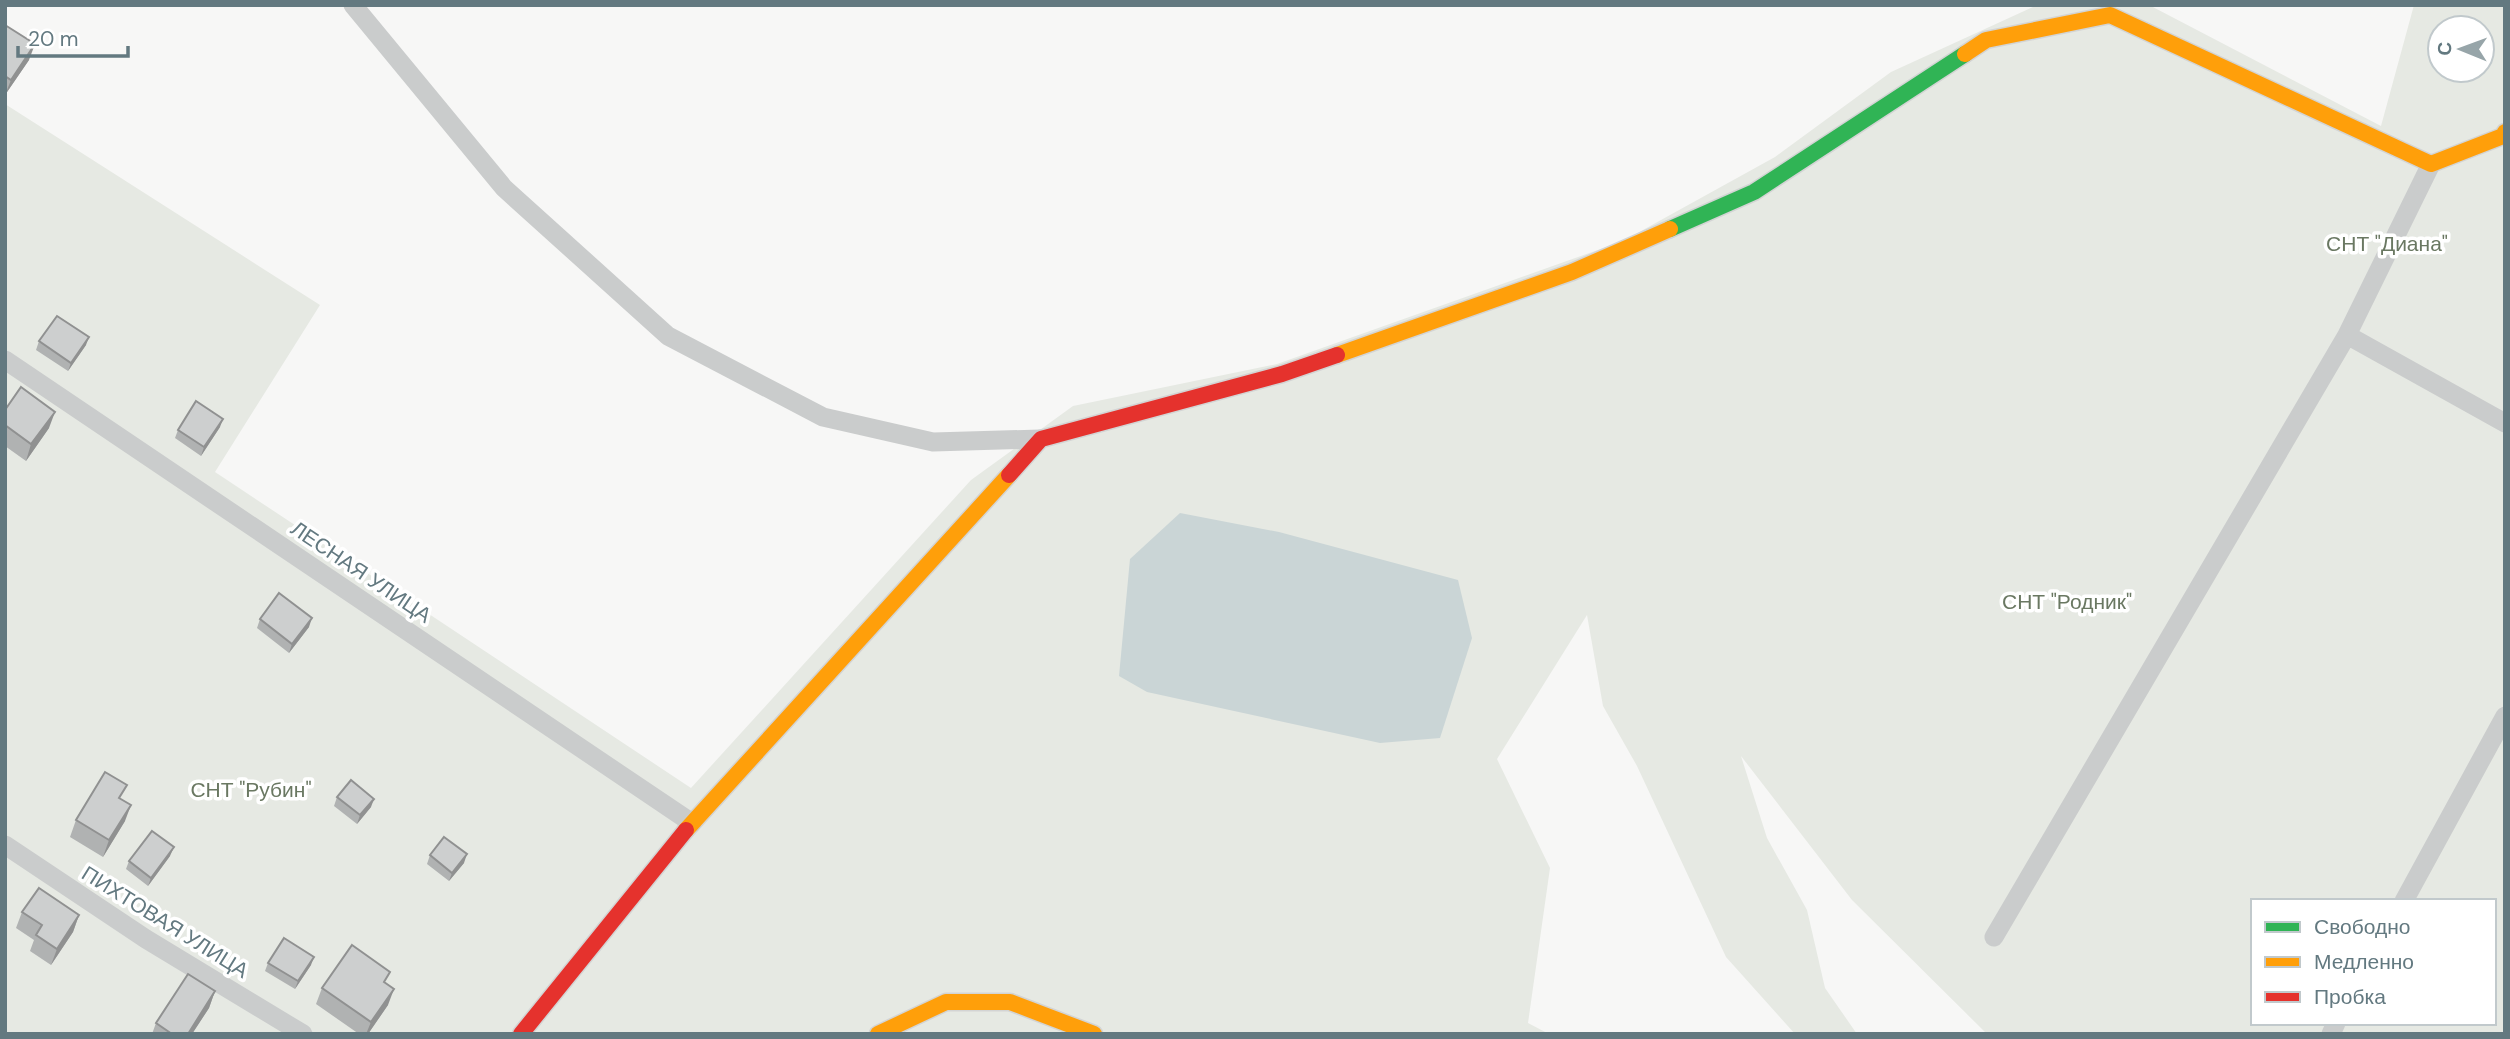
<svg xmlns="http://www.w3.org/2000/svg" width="2510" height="1039" font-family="'DM Sans',sans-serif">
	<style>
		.green { fill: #e6e9e3; fill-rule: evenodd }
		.water { fill: #cad5d6 }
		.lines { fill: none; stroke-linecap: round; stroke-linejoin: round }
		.fast-casing { stroke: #d3d4d4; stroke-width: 19 }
		.slow-casing { stroke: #d3d4d4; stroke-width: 19 }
		.jam-casing { stroke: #d3d4d4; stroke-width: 19 }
		.lane { stroke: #cacccc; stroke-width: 19 }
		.fast { stroke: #30b455; stroke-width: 16 }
		.slow { stroke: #ff9f0a; stroke-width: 16 }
		.jam { stroke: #e5322d; stroke-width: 16 }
		.wall { fill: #b0b2b2 }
		.shaded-wall { fill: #909191 }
		.building { fill: #cdcfcf; stroke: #909191; stroke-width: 2 }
		.labels { text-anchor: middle; stroke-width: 7; stroke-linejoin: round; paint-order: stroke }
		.park-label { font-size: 21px; fill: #6a7862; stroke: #fff }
		.street-label { font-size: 21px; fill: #637980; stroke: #fff }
	</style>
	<rect width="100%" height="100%" fill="#f7f7f6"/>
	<path class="green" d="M2037,5H2149L2381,126L2414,5H2505V1034H1987L1852,900L1741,756L1767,838L1807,910L1825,988L1857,1034H1795L1726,957L1637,766L1603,706L1587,615L1497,759L1550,868L1528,1023L1549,1034H5V104L320,305L215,472L691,788L971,480L1073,406L1277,364L1623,241L1775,157L1891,72ZM2440,28H2482V70H2440ZM2253,901H2494V1023H2253Z"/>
	<path class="water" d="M1180,513L1279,532L1458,580L1472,638L1440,738L1380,743L1147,692L1119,676L1130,559Z"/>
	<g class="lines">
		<defs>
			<path id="fast" d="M1670,229L1754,192L1965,54"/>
			<path id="slow" d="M1965,54L1986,40L2110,15L2431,164L2503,136L2505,132
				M1337,355L1572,272L1670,229
				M686,830L1009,475
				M878,1034L946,1002H1010L1094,1034"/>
			<path id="jam" d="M1009,475L1041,439L1282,374L1337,355
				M521,1034L686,830"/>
		</defs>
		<use href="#fast" class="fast-casing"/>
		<use href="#slow" class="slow-casing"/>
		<use href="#jam" class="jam-casing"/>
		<path class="lane" d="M353,5L504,188L668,336L823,417L933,442L1040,439
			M2431,164L2347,335L2505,423
			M5,360L692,823
			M5,845L146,939L303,1034
			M2404,901L2505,716
			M1994,937L2347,335
			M2331,1034L2336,1023"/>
		<use href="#fast" class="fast"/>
		<use href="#slow" class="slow"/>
		<use href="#jam" class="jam"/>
	</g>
	<path class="wall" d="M5,25L29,60L5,95Z
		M39,341L86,345L68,371L36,350Z
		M5,410L49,428L26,461L5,446Z
		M220,427L201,456L175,438L178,430Z
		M260,619L309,627L289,653L257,628Z
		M337,797L371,807L357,824L334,806Z
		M122,799L125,821L103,857L70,837L76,820Z
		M430,855L464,863L449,881L427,864Z
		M170,856L148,886L126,869L129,861Z
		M22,912L79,915L73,932L51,965L30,951L34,940L16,928Z
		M268,963L311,965L295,989L265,971Z
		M386,984L388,1005L368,1034H359L316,1004L322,988Z
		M215,991L209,1008L192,1034H152L156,1023Z"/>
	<path class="shaded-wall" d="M35,44L29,60L5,95L11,80Z
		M89,337L86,345L68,371L71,363Z
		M55,412L49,428L26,461L31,444Z
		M223,419L220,427L201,456L204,447Z
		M312,618L309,627L289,653L292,644Z
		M374,799L371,807L357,824L360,815Z
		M131,805L125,821L103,857L109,840Z
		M174,847L170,856L148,886L151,878Z
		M467,854L464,863L449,881L452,873Z
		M79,915L73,932L51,965L57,949Z
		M314,957L311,965L295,989L298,981Z
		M394,989L388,1005L368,1034H366L371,1022Z
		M215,991L209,1008L192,1034H188Z"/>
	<path class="building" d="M5,25L35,44L11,80L5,76Z
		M57,316L89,337L71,363L39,341Z
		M21,387L55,412L31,444L5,425V410Z
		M196,401L223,419L204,447L178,430Z
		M279,593L312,618L292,644L260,619Z
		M105,772L127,785L119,798L131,805L109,840L76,820Z
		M351,780L374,799L360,815L337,797Z
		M152,831L174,847L151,878L129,861Z
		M444,837L467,854L452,873L430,855Z
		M39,888L79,915L57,949L36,935L42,925L22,912Z
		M284,938L314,957L298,981L268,963Z
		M352,945L390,972L384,982L394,989L371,1022L322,988Z
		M188,974L215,991L188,1034H172L156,1023Z"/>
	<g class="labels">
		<g class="park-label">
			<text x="2387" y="251">СНТ "Диана"</text>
			<text x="2067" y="609">СНТ "Родник"</text>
			<text x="251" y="797">СНТ "Рубин"</text>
		</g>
		<g class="street-label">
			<text transform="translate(361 572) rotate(34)" y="7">ЛЕСНАЯ УЛИЦА</text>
			<text transform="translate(165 922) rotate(32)" y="7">ПИХТОВАЯ УЛИЦА</text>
		</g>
	</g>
	<rect width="2510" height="1039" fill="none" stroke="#637980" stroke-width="14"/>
	<rect x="2251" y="899" width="245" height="126" fill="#ffffff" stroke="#c1c9cc" stroke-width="2"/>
	<rect x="2265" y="922" width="35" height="10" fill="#30b455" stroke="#c1c9cc" stroke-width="2"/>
	<text x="2314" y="934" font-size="21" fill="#637980">Свободно</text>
	<rect x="2265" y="957" width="35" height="10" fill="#ff9f0a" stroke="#c1c9cc" stroke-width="2"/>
	<text x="2314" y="969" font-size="21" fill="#637980">Медленно</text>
	<rect x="2265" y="992" width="35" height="10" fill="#e5322d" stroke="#c1c9cc" stroke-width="2"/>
	<text x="2314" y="1004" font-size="21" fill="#637980">Пробка</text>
	<g transform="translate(2461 49) rotate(271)"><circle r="33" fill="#ffffff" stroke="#c1c9cc" stroke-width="2"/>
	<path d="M0-5L12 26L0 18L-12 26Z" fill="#97a5a9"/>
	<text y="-10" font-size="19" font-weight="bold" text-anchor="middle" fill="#637980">С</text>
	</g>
	<path d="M18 46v10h110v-10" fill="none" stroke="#637980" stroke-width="3.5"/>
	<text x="28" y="46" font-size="21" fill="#637980" stroke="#ffffff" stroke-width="5" paint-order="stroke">20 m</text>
</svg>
